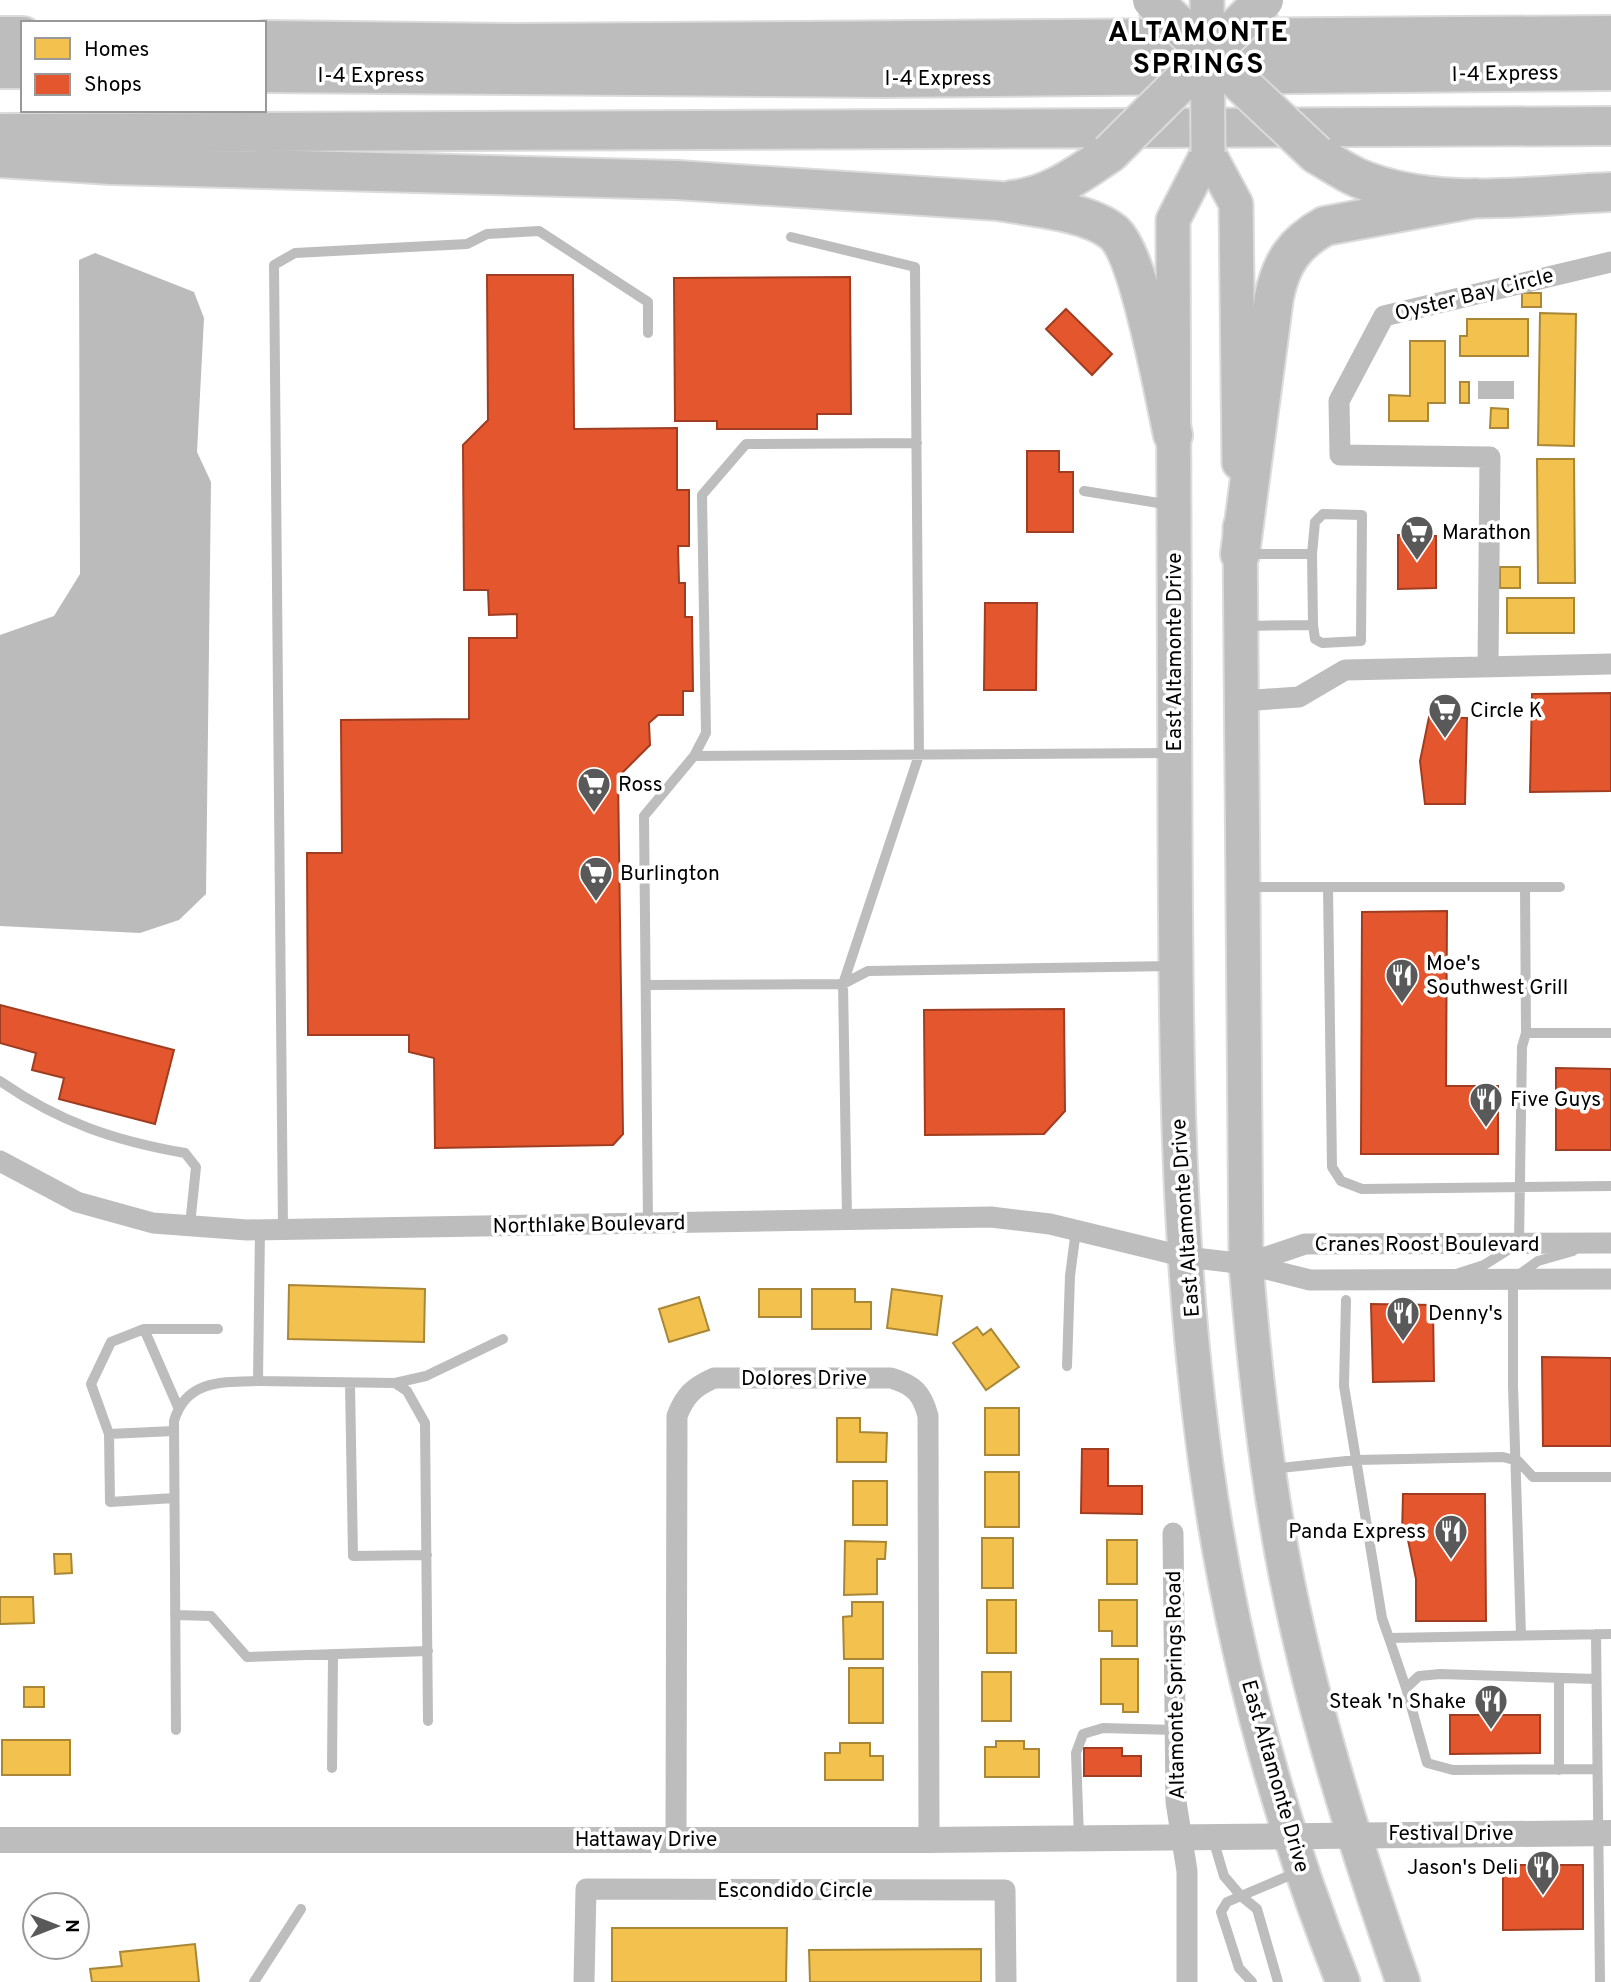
<svg xmlns="http://www.w3.org/2000/svg" width="1611" height="1982" font-family="Overpass,sans-serif">
	<style>
		.water { fill: #bbb }
		.homes { fill: #f2c14e; stroke: #a98737; stroke-width: 2 }
		.shops { fill: #e4572e; stroke: #a03d20; stroke-width: 2 }
		.lines { fill: none; stroke-linecap: round; stroke-linejoin: round }
		.primary-casing { stroke: #dbdbdb; stroke-width: 37 }
		.motorway-casing { stroke: #dbdbdb; stroke-width: 42 }
		.service { stroke: #bdbdbd; stroke-width: 10 }
		.minor { stroke: #bdbdbd; stroke-width: 21 }
		.tertiary { stroke: #bdbdbd; stroke-width: 26 }
		.primary { stroke: #bdbdbd; stroke-width: 33 }
		.motorway { stroke: #bdbdbd; stroke-width: 38 }
		.primary-bridge-casing { stroke: #dbdbdb; stroke-width: 37; stroke-linecap: butt }
		.motorway-bridge-casing { stroke: #dbdbdb; stroke-width: 42; stroke-linecap: butt }
		.primary-bridge { stroke: #bdbdbd; stroke-width: 33 }
		.motorway-bridge { stroke: #bdbdbd; stroke-width: 38 }
		.labels { text-anchor: middle; stroke-width: 7; stroke-linejoin: round; paint-order: stroke }
		.street-label { font-size: 21px; fill: #000; stroke: #fff }
		.poi-label { font-size: 21px; fill: #000; stroke: #fff; text-anchor: start }
		.district-label { font-size: 28px; font-weight: bold; letter-spacing: 2px; fill: #000; stroke: #fff }
	</style>
	<rect width="100%" height="100%" fill="#fff"/>
	<path class="water" d="M95,253L194,292L204,318L197,452L211,482L206,894L179,920L140,933L0,926V635L54,616L80,574L79,260Z
		M1478,381H1514V399H1478Z"/>
	<path class="homes" d="M1522,293H1541V307H1522Z
		M1540,313L1576,314L1574,446L1538,445Z
		M1467,319H1528V356H1460V336H1467Z
		M1410,341H1445V403H1428V421H1389V395L1410,396Z
		M1460,382H1469V403H1460Z
		M1491,408L1508,409V428H1490Z
		M1537,459H1574L1575,583H1538Z
		M1500,567H1520V588H1500Z
		M1507,598H1574V633H1507Z
		M289,1285L425,1289L424,1342L288,1339Z
		M759,1289H801V1317H759Z
		M812,1289H855V1302H871V1329H812Z
		M892,1289L942,1296L937,1335L887,1328Z
		M699,1297L709,1330L669,1342L659,1309Z
		M977,1327L983,1335L991,1329L1019,1367L986,1390L953,1343Z
		M985,1408H1019V1455H985Z
		M837,1418H860V1432L887,1433L886,1462H837Z
		M985,1472H1019V1527H985Z
		M853,1481H887V1525H853Z
		M982,1538H1013V1588H982Z
		M1107,1540H1137V1584H1107Z
		M845,1541L886,1542L885,1559H877V1594L844,1595Z
		M54,1554H71L72,1573L55,1574Z
		M0,1597H33L34,1623L0,1624Z
		M987,1600H1016V1653H987Z
		M1099,1600H1137V1646H1112V1631H1099Z
		M852,1602H883V1659H844L843,1617L852,1616Z
		M1101,1659H1138V1712H1123V1704H1101Z
		M849,1668H883V1723H849Z
		M982,1672H1011V1721H982Z
		M24,1687H44V1707H24Z
		M2,1740H70V1775H2Z
		M996,1741H1024V1749H1039V1777H985V1747H996Z
		M840,1743H870V1756H883V1780H825V1753H840Z
		M612,1928H787L786,1982H612Z
		M195,1944L199,1982H92L90,1969L122,1966L120,1952Z
		M981,1949V1982H810L809,1950Z"/>
	<path class="shops" d="M487,275H573L574,429L677,428V490H689V546H678L679,583H685V617H692L693,691H683V715H658L649,723L650,745L618,777L623,1134L613,1145L435,1148L434,1058L409,1052V1035H308L307,853H342L341,720L469,719V638H517V614L489,615L488,590H464L463,445L488,420Z
		M850,277L851,414H817V429H717V421H675L674,278Z
		M1066,309L1112,354L1092,375L1046,329Z
		M1027,451H1059V472H1073V532H1027Z
		M1398,535L1436,536V588L1398,589Z
		M985,603H1037L1036,690H984Z
		M1611,693V791L1530,792L1532,694Z
		M1429,717L1467,718L1465,804H1425L1420,761Z
		M1447,911L1446,1086H1498V1154H1361L1362,912Z
		M0,1005L174,1050L155,1124L59,1099L64,1078L32,1070L36,1053L0,1043Z
		M1064,1009L1065,1111L1044,1134L925,1135L924,1010Z
		M1556,1068L1611,1069V1150H1556Z
		M1371,1304L1433,1305L1434,1381L1373,1382Z
		M1542,1357L1611,1358V1446H1543Z
		M1082,1449H1108V1486H1142V1514L1081,1513Z
		M1403,1494H1485L1486,1621H1416V1579L1407,1535H1402Z
		M1450,1715H1540V1753L1450,1754Z
		M1084,1748H1122V1756H1141V1776H1084Z
		M1503,1865H1583V1929L1503,1930Z"/>
	<g class="lines">
		<defs>
			<path id="primary" d="M1208,152L1173,220C1174,423 1174,626 1175,829C1176,1020 1176,1211 1198,1401C1220,1599 1269,1797 1343,1982
				M1208,152L1236,204L1239,463
				M1240,527L1246,1264C1254,1363 1265,1462 1283,1559C1310,1703 1355,1844 1403,1982"/>
			<path id="motorway" d="M0,36H23
				M264,40L515,43L1611,35
				M0,69H23
				M264,73L883,78L1611,71
				M0,133L1611,126
				M1316,154C1330,162 1344,172 1358,178C1437,211 1529,195 1611,192
				M0,158L112,165L677,180L999,201C1031,207 1087,211 1113,232C1140,254 1164,395 1173,435
				M1012,200C1050,196 1079,174 1110,153
				M1240,554L1274,297C1281,263 1294,243 1325,226L1476,198"/>
		</defs>
		<use href="#primary" class="primary-casing"/>
		<use href="#motorway" class="motorway-casing"/>
		<path class="service" d="M791,237L915,267L919,755L843,984L847,1219
			M1084,491L1171,505
			M1312,554L1315,522L1323,514L1362,515L1361,641L1322,643L1315,639L1313,625
			M1244,626L1313,625L1312,554H1245
			M694,756L1170,753
			M1248,887H1560
			M1328,887L1332,1167L1341,1181L1362,1189L1611,1186
			M646,985L843,984L868,971L1172,966
			M1526,1033H1611
			M0,1081C59,1122 115,1141 185,1153L196,1167L190,1225
			M648,1223L644,816L694,756L706,733L702,495L746,444L917,443
			M260,1229L258,1381L395,1383L426,1376L503,1339
			M283,1229L274,265L295,253L467,244L487,234L539,231L648,302V333
			M1459,1273L1484,1265L1519,1243L1522,1047L1526,1033L1525,887
			M1346,1300L1344,1386L1382,1618L1389,1638L1611,1634
			M1067,1366L1070,1276L1076,1230
			M350,1383L353,1556L427,1555
			M395,1383L407,1391L425,1423L428,1721
			M178,1407L144,1329H218
			M174,1431L109,1434L110,1502L174,1498
			M109,1434L91,1384L111,1342L144,1329
			M1271,1469L1356,1460L1503,1457L1518,1461L1533,1477H1611
			M175,1615L211,1616L247,1657L428,1651
			M1596,1634L1600,1982
			M1521,1635L1513,1386V1279L1538,1261L1573,1251
			M1389,1638L1406,1688
			M1559,1678V1770
			M1596,1679L1440,1674L1419,1676L1406,1688L1427,1763L1453,1770L1596,1769
			M176,1730L174,1421C186,1380 221,1382 258,1381
			M332,1768L333,1654
			M1079,1838L1076,1753L1083,1734L1103,1728L1175,1730
			M1213,1839L1224,1876L1241,1896L1227,1902L1221,1912L1239,1968L1252,1982
			M254,1982L301,1909
			M1278,1982L1257,1909L1241,1896L1300,1871"/>
		<path class="minor" d="M1488,667L1490,457L1340,455L1339,401L1384,316L1611,262
			M1241,701L1299,697L1345,670L1611,664
			M0,1161L77,1202L153,1223L247,1230L991,1217L1050,1224L1186,1257L1246,1264L1310,1280L1611,1279
			M1246,1264L1305,1244L1611,1243
			M1173,1533L1176,1802L1187,1871V1982
			M676,1839L677,1416C685,1395 694,1387 714,1378H891C914,1385 922,1393 928,1416L929,1840
			M584,1982L586,1889L1005,1890L1006,1982"/>
		<path class="tertiary" d="M0,1840H929L1611,1833"/>
		<use href="#primary" class="primary"/>
		<use href="#motorway" class="motorway"/>
		<defs>
			<path id="primary-bridge" d="M1207,0L1208,152"/>
			<path id="motorway-bridge" d="M1152,0L1316,154
				M1110,153L1264,0"/>
		</defs>
		<use href="#primary-bridge" class="primary-bridge-casing"/>
		<use href="#motorway-bridge" class="motorway-bridge-casing"/>
		<use href="#primary-bridge" class="primary-bridge"/>
		<use href="#motorway-bridge" class="motorway-bridge"/>
	</g>
	<defs>
		<symbol id="supermarket-pin" viewBox="-11 -11 22 30"><path d="M0 17L-7.5 6A9.5 9.5 0 1 1 7.5 6Z" fill="#595959" stroke="#fff"/><path d="M-6-5.5h2.5l.6 2H6L4.5 2H-2.5L-4.4-4H-6ZM-1.5 3.2a1.3 1.3 0 1 0 .1 0ZM3 3.2a1.3 1.3 0 1 0 .1 0Z" fill="#fff"/></symbol>
		<symbol id="restaurant-pin" viewBox="-11 -11 22 30"><path d="M0 17L-7.5 6A9.5 9.5 0 1 1 7.5 6Z" fill="#595959" stroke="#fff"/><path d="M-5-6h1v4h1v-4h1v4h1v-4h1v5L-1.5 .5V6h-2V.5L-5-1ZM5-6V6H3V1.5H1.5Q1.5-4 5-6Z" fill="#fff"/></symbol>
	</defs>
	<g fill-rule="evenodd">
		<use href="#supermarket-pin" x="1398" y="513" width="38" height="52"/>
		<use href="#supermarket-pin" x="1426" y="691" width="38" height="52"/>
		<use href="#supermarket-pin" x="575" y="765" width="38" height="52"/>
		<use href="#supermarket-pin" x="577" y="854" width="38" height="52"/>
		<use href="#restaurant-pin" x="1383" y="956" width="38" height="52"/>
		<use href="#restaurant-pin" x="1467" y="1080" width="38" height="52"/>
		<use href="#restaurant-pin" x="1384" y="1294" width="38" height="52"/>
		<use href="#restaurant-pin" x="1432" y="1512" width="38" height="52"/>
		<use href="#restaurant-pin" x="1472" y="1682" width="38" height="52"/>
		<use href="#restaurant-pin" x="1524" y="1848" width="38" height="52"/>
	</g>
	<g class="labels">
		<g class="street-label">
			<text transform="translate(1505 73) rotate(-1)" y="7">I-4 Express</text>
			<text x="371" y="82">I-4 Express</text>
			<text x="938" y="85">I-4 Express</text>
			<text transform="translate(1474 294) rotate(-14)" y="7">Oyster Bay Circle</text>
			<text transform="translate(1174 652) rotate(-90)" y="7">East Altamonte Drive</text>
			<text transform="translate(1185 1218) rotate(-94)" y="7">East Altamonte Drive</text>
			<text transform="translate(589 1224) rotate(-1)" y="7">Northlake Boulevard</text>
			<text x="1427" y="1251">Cranes Roost Boulevard</text>
			<text x="804" y="1385">Dolores Drive</text>
			<text transform="translate(1175 1685) rotate(-91)" y="7">Altamonte Springs Road</text>
			<text transform="translate(1276 1776) rotate(74)" y="7">East Altamonte Drive</text>
			<text x="1451" y="1840">Festival Drive</text>
			<text x="646" y="1846">Hattaway Drive</text>
			<text x="795" y="1897">Escondido Circle</text>
		</g>
		<g class="poi-label">
			<text x="1442" y="539">Marathon</text>
			<text x="1470" y="717">Circle K</text>
			<text x="618" y="791">Ross</text>
			<text x="620" y="880">Burlington</text>
			<text x="1426" y="970">Moe's<tspan x="1426" dy="24">Southwest Grill</tspan></text>
			<text x="1510" y="1106">Five Guys</text>
			<text x="1428" y="1320">Denny's</text>
			<text x="1426" y="1538" text-anchor="end">Panda Express</text>
			<text x="1466" y="1708" text-anchor="end">Steak 'n Shake</text>
			<text x="1518" y="1874" text-anchor="end">Jason's Deli</text>
		</g>
		<g class="district-label">
			<text x="1199" y="41">ALTAMONTE<tspan x="1199" dy="32">SPRINGS</tspan></text>
		</g>
	</g>
	<rect x="21" y="21" width="245" height="91" fill="#ffffff" stroke="#999999" stroke-width="2"/>
	<rect x="35" y="38" width="35" height="21" fill="#f2c14e" stroke="#999999" stroke-width="2"/>
	<text x="84" y="56" font-size="21" fill="#000000">Homes</text>
	<rect x="35" y="74" width="35" height="21" fill="#e4572e" stroke="#999999" stroke-width="2"/>
	<text x="84" y="91" font-size="21" fill="#000000">Shops</text>
	<g transform="translate(56 1926) rotate(90)"><circle r="33" fill="#ffffff" stroke="#999999" stroke-width="2"/>
	<path d="M0-5L12 26L0 18L-12 26Z" fill="#595959"/>
	<text y="-10" font-size="19" font-weight="bold" text-anchor="middle" fill="#000000">N</text>
	</g>
</svg>
